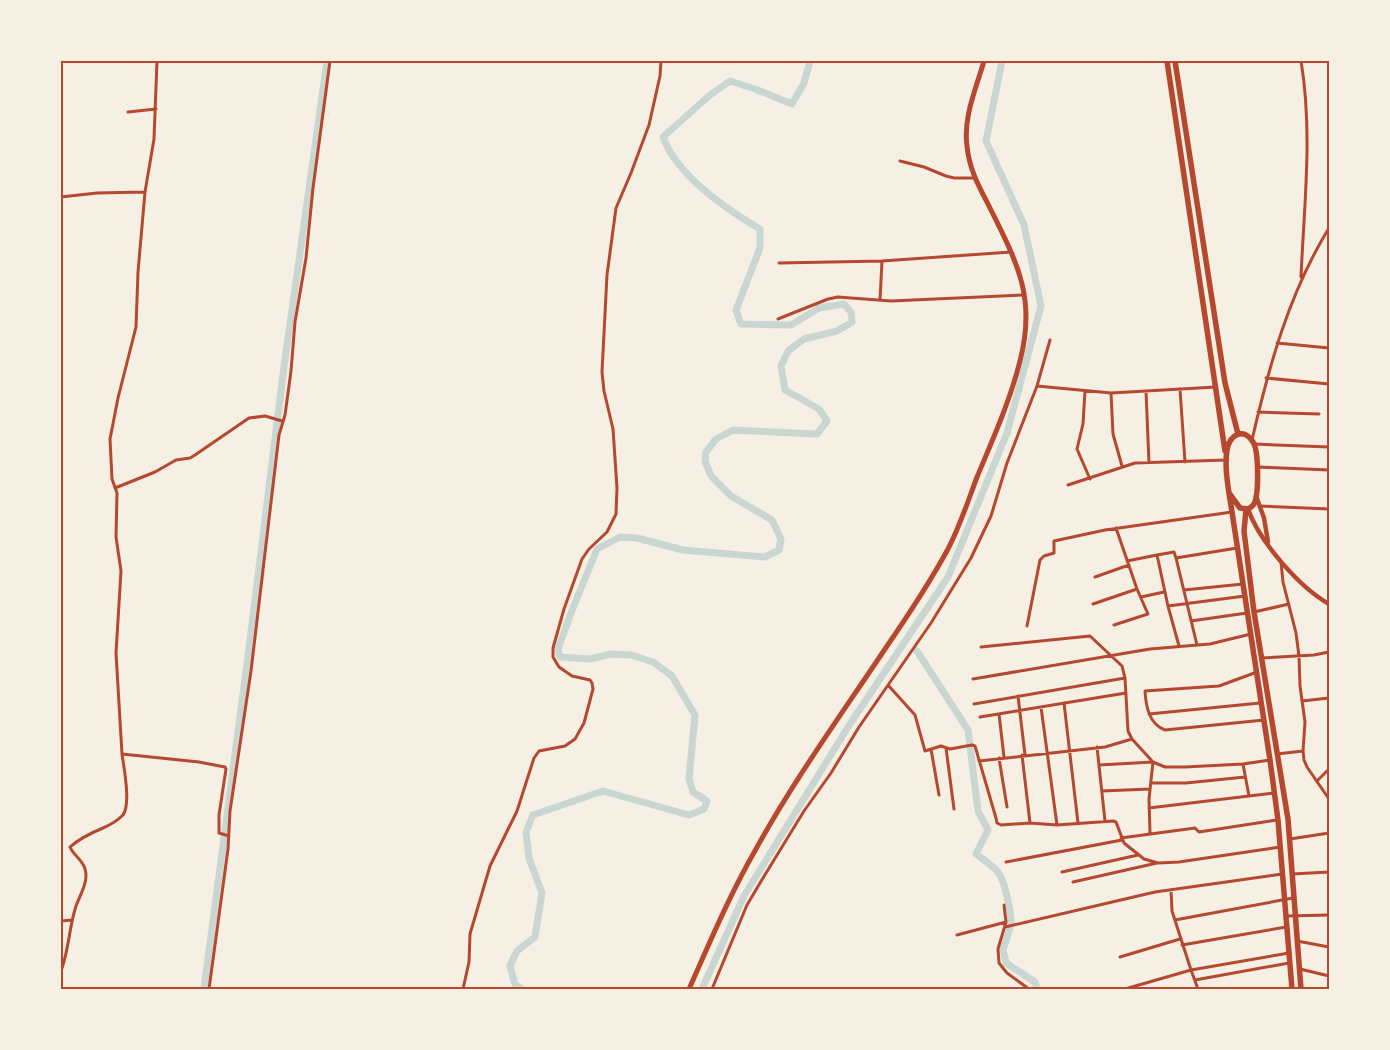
<svg xmlns="http://www.w3.org/2000/svg" width="1390" height="1050" font-family="Cabin,sans-serif">
	<style>
		.lines { fill: none; stroke-linecap: round; stroke-linejoin: round }
		.canal { stroke: #c9d6d2; stroke-width: 7 }
		.minor { stroke: #b5482f; stroke-width: 3 }
		.tertiary { stroke: #b5482f; stroke-width: 4.5 }
		.secondary { stroke: #b5482f; stroke-width: 5 }
		.primary { stroke: #b5482f; stroke-width: 5.5 }
		.neatline { fill: none; stroke: #b5482f; stroke-width: 2 }
	</style>
	<rect width="100%" height="100%" fill="#f6efe4"/>
	<g class="lines">
		<path class="canal" d="M917,651L968,730L978,811L988,830L976,854C983,859 992,865 998,872C1005,881 1011,912 1011,923
			M1010,928L1003,950L1006,963L1035,982L1037,989
			M204,989L247,664L284,367L327,61
			M522,989L515,984L510,966L517,951L535,937L542,893L529,858L526,832L533,815L603,791L689,815L704,809L707,801L693,792L689,779L695,715L672,676L653,662L631,655L611,654L590,659L560,657L558,649L571,613L597,549L620,537L637,538L683,550L765,557L779,550L781,539L772,520L731,496L711,476L705,461L706,452L716,439L733,430L817,434L827,421L819,409L785,390L781,366L788,351L804,339L837,331L852,322L851,312L844,304L819,308L791,325L741,324L736,310L760,248V229C726,209 677,175 663,137L710,95L730,81L755,89L792,104L804,83L810,61
			M702,989L744,896L848,727L948,577L1007,433L1041,306L1024,225L986,141L1002,61"/>
		<path class="minor" d="M157,61L154,139L145,192L138,272L136,327L118,398L110,439L112,479L117,493L116,537L121,571L116,653L122,754L199,762L225,767L226,769L219,815V833L229,836
			M128,112L156,109
			M900,161L924,167L946,176L954,178H975
			M61,197L97,193L145,192
			M779,263L882,261L1011,252
			M1301,277C1304,206 1313,132 1301,61
			M880,300L882,261
			M778,319L828,299L838,297L891,301L1024,295
			M1277,343L1329,348
			M1266,378L1329,384
			M1037,386L1111,393L1216,387
			M1180,389L1185,462
			M1085,391L1083,424L1077,449L1090,479
			M1146,391L1149,463
			M1111,393L1113,434L1122,466
			M1258,412L1319,414
			M1252,440C1269,366 1289,293 1329,228
			M1254,444L1329,447
			M1257,467L1329,470
			M1068,485L1135,463L1226,460
			M115,488L155,472L176,460L190,458L195,455L249,418L265,416L282,421
			M1260,506L1329,509
			M1157,555L1174,552L1176,558L1237,548
			M1176,558L1197,645
			M1127,561L1157,555L1168,606L1179,646
			M1281,562L1283,582L1296,633L1299,656L1300,686L1305,722L1303,751L1304,760L1307,767L1329,799
			M1095,577L1129,565
			M1184,590L1243,584
			M1141,597L1164,592
			M1093,604L1137,589L1116,528
			M1168,606L1245,596
			M1254,612L1289,604
			M1191,621L1247,613
			M1114,625L1148,614L1137,589
			M1027,626L1040,560L1044,556L1054,553V541L1105,530L1232,512
			M981,647L1090,636L1122,666L1125,678
			M1262,658L1314,655L1329,652
			M1257,672L1219,686L1145,691C1146,707 1149,724 1165,730L1264,720
			M973,679L1150,649L1210,644L1251,634
			M888,685L915,715L925,751L941,746L950,749L972,745L975,746L996,818L997,823L1001,825L1030,823L1057,825L1113,821L1116,822L1124,843L1144,859L1158,863L1179,862L1280,847
			M1018,696L1025,755
			M1302,701L1329,698
			M1064,703L1078,823
			M974,704L1125,678L1128,731L1132,739L1153,762L1165,767H1185L1243,764L1270,760
			M1041,707L1057,825
			M999,714L1004,757
			M1149,714L1260,703
			M980,717L1126,693
			M1097,747L1105,821
			M946,748L954,809
			M931,749L939,795
			M1277,754L1303,751
			M1022,755L1030,823
			M999,758L1007,807
			M979,761L1105,747L1132,739
			M1243,764L1249,796
			M1099,765L1153,762L1149,799L1150,833
			M1317,781L1329,769
			M1151,783H1186L1245,777
			M1102,791L1150,789
			M1149,808L1274,793
			M1121,838L1195,828L1199,832L1277,820
			M1290,839L1329,833
			M1006,862L1122,840
			M1062,872L1138,855
			M1292,874L1329,872
			M1073,882L1157,863
			M1171,890L1172,911L1191,970L1289,953
			M1004,905L1006,922L998,949L999,963L1007,973L1029,989
			M1286,916L1329,915
			M1175,920L1293,898
			M61,921L72,920
			M1005,927L1155,892L1282,874
			M957,935L1006,922
			M1297,941L1329,947
			M1182,945L1286,927
			M1120,957L1180,939
			M1300,969L1329,976
			M61,971C69,950 69,927 76,906C80,895 89,881 85,869C83,860 73,855 70,847C80,838 91,833 103,828C110,825 118,820 123,815C131,804 124,768 122,754
			M1195,980L1289,963
			M209,989L228,849L230,811L251,671L279,435L285,415L291,371L295,322L306,258L313,188L330,61
			M463,989L469,962L470,934L490,866L517,811L534,758L539,751L565,746L575,739L584,723L593,689L592,683L590,680L572,676L559,667L553,657V648L564,609L582,559L589,549L607,532L616,514L617,488L613,429L604,391L602,372L607,275L616,208L631,173L649,125L660,76L661,61
			M712,989L747,905L760,883L804,811L831,773L859,727L931,623L971,558L991,516L1007,463L1037,386L1050,340
			M1125,989L1191,970L1198,989"/>
		<path class="tertiary" d="M1256,496L1264,518L1268,542
			M1248,509C1259,541 1299,587 1329,604"/>
		<path class="secondary" d="M689,989C710,942 730,894 756,849C794,780 841,715 885,649C907,617 929,584 948,549C960,526 968,501 977,477C993,439 1010,401 1020,361C1037,296 1016,261 988,204C978,185 969,168 967,146C963,117 976,89 984,61"/>
		<path class="primary" d="M1167,61L1225,451
			M1175,61L1225,383L1238,434
			M1229,493L1240,508L1248,509C1251,507 1252,507 1254,504C1259,495 1259,451 1253,442C1244,427 1230,434 1227,450C1224,469 1229,492 1232,512L1270,760L1278,820L1292,989
			M1246,510L1244,531L1254,612L1288,819L1301,989"/>
	</g>
	<rect width="1390" height="1050" fill="none" stroke="#f6efe4" stroke-width="125"/>
	<rect x="62" y="62" width="1266" height="926" class="neatline"/>
</svg>
